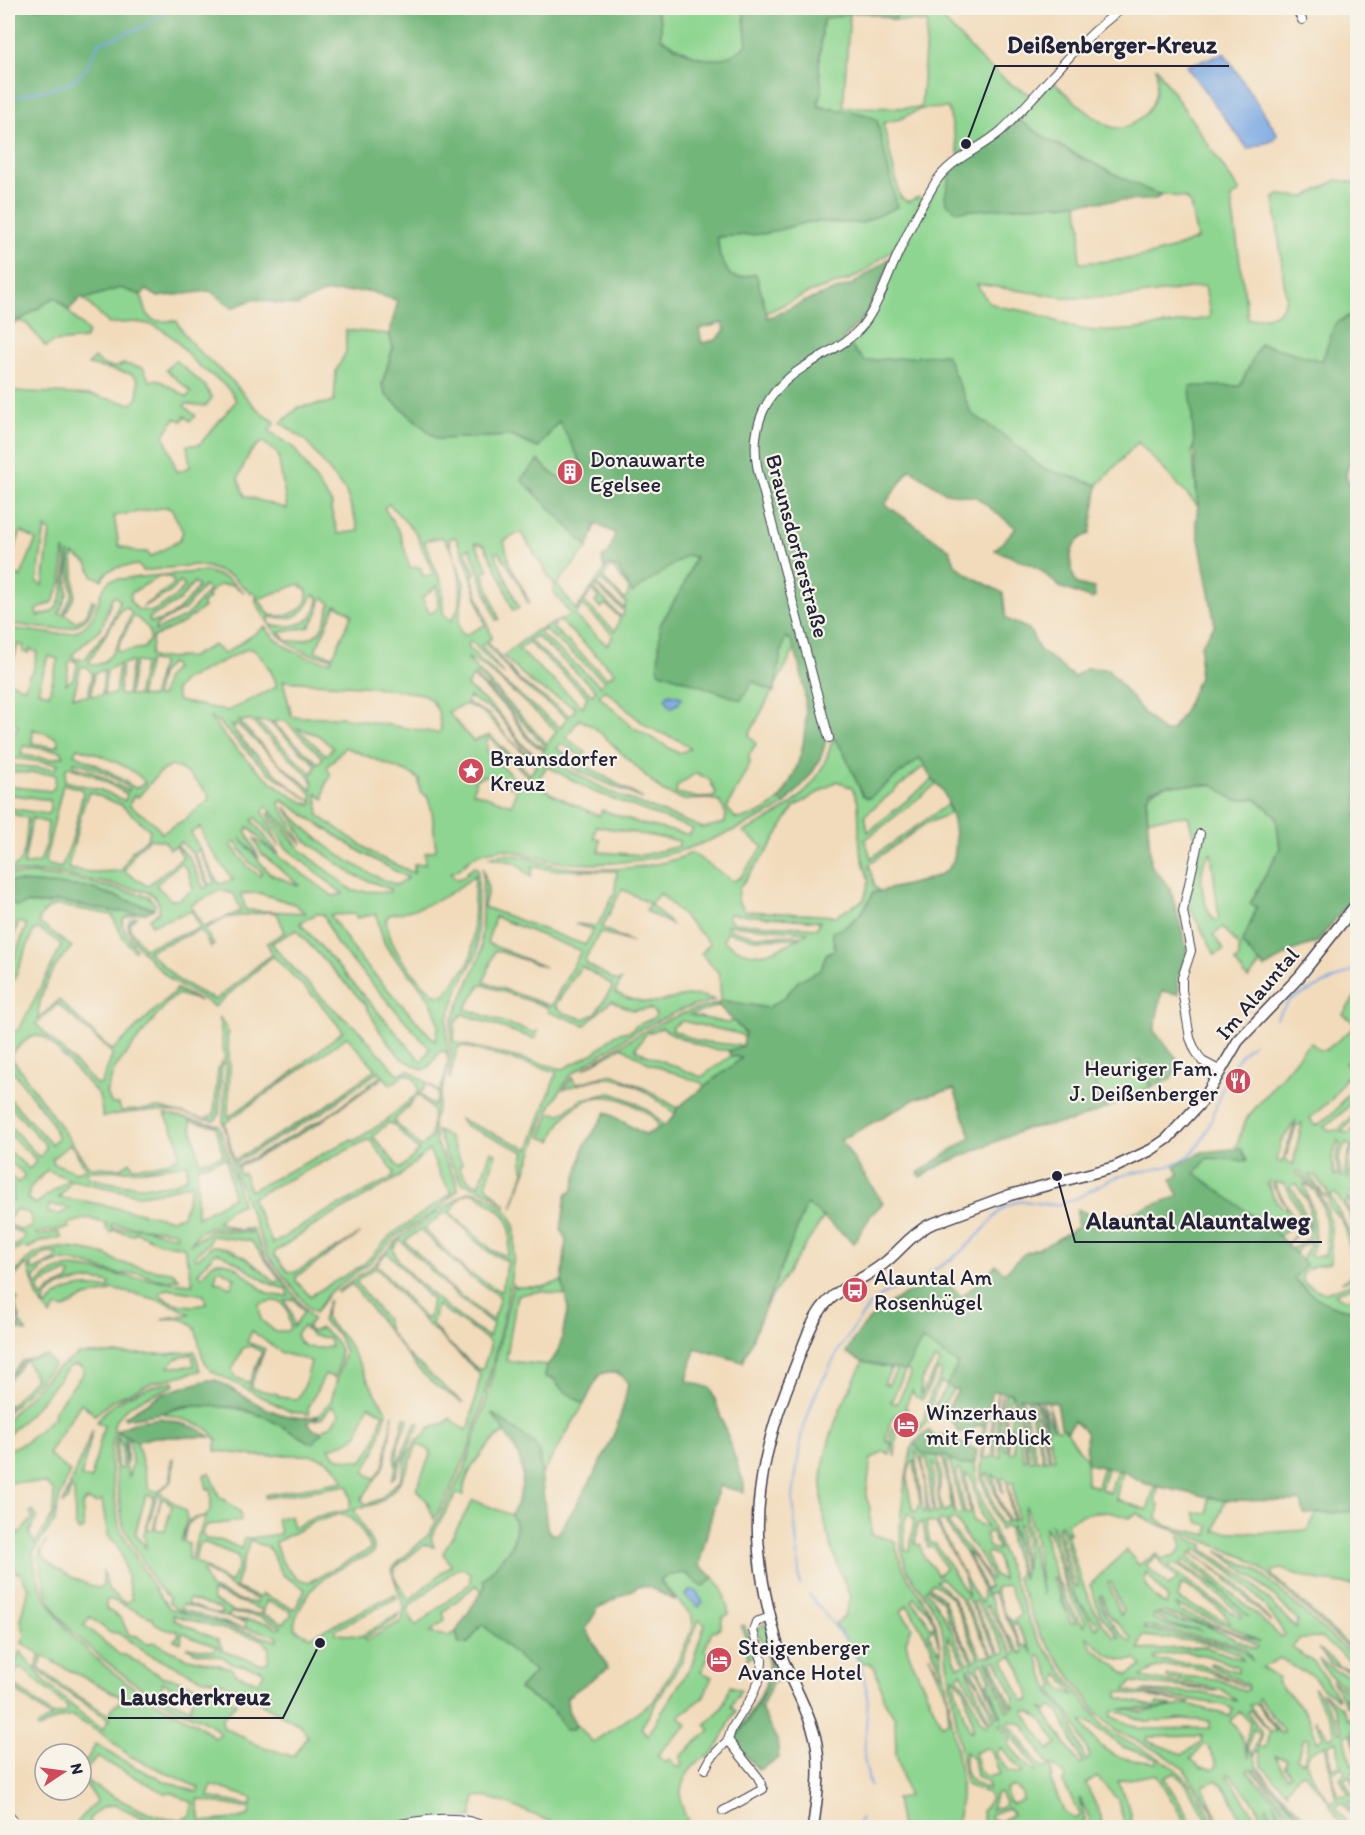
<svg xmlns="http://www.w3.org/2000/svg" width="1365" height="1835" font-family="Itim,sans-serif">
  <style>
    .green { fill: #8dd590; stroke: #587c66; stroke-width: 1.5; fill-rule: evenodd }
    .forest { fill: #72b67a; stroke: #4a6c5a; stroke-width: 1.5; fill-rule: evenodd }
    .water { fill: #79a8e3; stroke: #4e658f; stroke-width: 1.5 }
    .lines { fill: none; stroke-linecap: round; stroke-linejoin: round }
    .stream { stroke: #79a8e3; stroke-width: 2 }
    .street-casing { stroke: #413e4e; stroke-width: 10 }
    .secondary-casing { stroke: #413e4e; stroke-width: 13 }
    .street { stroke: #fff; stroke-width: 8 }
    .secondary { stroke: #fff; stroke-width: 10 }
    .labels { text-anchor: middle; stroke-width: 4.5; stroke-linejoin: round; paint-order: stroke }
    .poi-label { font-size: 22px; fill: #22223b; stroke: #f7f3e8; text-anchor: start }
    .street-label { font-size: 22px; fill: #22223b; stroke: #f7f3e8 }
    .leader { fill: none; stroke: #22223b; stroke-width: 2 }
    .callout-dot { fill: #22223b; stroke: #f7f3e8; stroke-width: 2 }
    .callout-label { font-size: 24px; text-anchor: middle; font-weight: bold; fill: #22223b; stroke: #f7f3e8; stroke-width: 4.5; stroke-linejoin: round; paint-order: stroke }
  </style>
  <rect width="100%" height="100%" fill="#f7f3e8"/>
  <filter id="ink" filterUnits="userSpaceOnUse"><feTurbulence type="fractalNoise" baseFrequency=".0167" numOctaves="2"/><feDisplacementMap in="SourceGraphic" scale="12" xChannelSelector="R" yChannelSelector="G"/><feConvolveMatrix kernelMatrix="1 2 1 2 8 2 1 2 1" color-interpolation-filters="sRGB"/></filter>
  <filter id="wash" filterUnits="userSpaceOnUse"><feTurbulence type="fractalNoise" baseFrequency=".008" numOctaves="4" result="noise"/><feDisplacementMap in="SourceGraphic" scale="24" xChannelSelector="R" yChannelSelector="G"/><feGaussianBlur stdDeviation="1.35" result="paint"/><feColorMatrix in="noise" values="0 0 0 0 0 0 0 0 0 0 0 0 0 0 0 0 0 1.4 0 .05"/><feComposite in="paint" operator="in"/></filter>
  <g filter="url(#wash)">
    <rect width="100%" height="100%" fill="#f2dbbb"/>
    <path class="green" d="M655,8H743L747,45C717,71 691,57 661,38V22Z
      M850,12L843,107L921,108L927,22L895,20L897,13H937L983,62L1014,86L1032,95L993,135L959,155L948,108L921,109L900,119L883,123L900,197L908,202L918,197L923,199L898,246L866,270L851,279L806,294L766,313L756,274L738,278L730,275L720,257L717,237L763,234L808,222L862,223L867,115L818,106L822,91L819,67L823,19Z
      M1156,67L1240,192L1231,198L1248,319C1267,317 1281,318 1286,298L1274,198L1278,195L1305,197L1337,180L1357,183V311L1335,324L1322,361L1261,344L1240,387L1192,451L1198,506L1138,442L1098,485L1042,468L1006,437L971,413L946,354L865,361L846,343L856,335L938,184L953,166L1059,206L1077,201L1081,228L1079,263C1121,261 1158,257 1197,239L1190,203L1185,198L1149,192L1047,139L1018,119L1052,81C1066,93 1098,125 1115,128C1126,129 1137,122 1144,115C1157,103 1158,84 1156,67ZM977,284L1068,298L1125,297L1205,286L1210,314L1209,318C1170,323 1126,335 1086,330C1067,328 1048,316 1029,312C1001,305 991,313 977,284Z
      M120,288L141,295C150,323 148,322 177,321C189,348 214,363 234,383C247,398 257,412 275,422L269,431L294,448L332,504L331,509L338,534L359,531L346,492L306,441L281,423L299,407L334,402L336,371L346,352V330L389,334L393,347L382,384L386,395L437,439L511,436L538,448L559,421L581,462L578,478L572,482L555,476L542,465L522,479L588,547L557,584L576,610L608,565L618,568L632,592L687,555L695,557L684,585L660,625V634L773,692C778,679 780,645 786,637L791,640L795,649L749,735L756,744L749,755L750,763L727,808L736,819C752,818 768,811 779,800L785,804L773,812C703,846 651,868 571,863C549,862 525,853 503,849C493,850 478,852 470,859C462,866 461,870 450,873L456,879L462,878L474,866L478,869L477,953L460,985L447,1021L448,1069L433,1123L436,1143L457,1182L458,1190L435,1212L396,1236L371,1262L329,1293L315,1313L310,1310L268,1256L236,1176L223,1121L226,1069L219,1016L229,1034L227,1036L230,1068L228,1117L283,1080L343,1031L318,1001L273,956L214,1007C202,996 187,992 174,982C165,975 106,922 137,917L130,923L129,927L144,948L200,928L192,911L151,925L150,918L159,912C161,902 156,896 148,892L52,872H8V869C29,866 25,835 28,818L8,813V808L47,814L50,811V800L8,794V786L50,791L54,788L56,776L53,774L8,772V765L55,769L58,764L12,758L8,764V751L13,745L8,738V728L15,732L18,726L8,719V681L25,688L29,675L33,672L37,652L30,649L29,653L23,652V645L18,644L8,680V629C37,627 76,649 94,614C99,603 100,588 110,580L206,571L228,579L244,592L233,585H219L207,595L209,598L202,604L204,607L183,623L153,637L150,656L155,658L191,657L214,645L224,654L265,627C278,646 307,661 331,661L332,657C302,658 274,637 261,611C257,605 254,601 257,594L251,593L231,576L207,567L195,565L143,571L138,565C124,567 108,565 102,580L93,576L87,563L73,554L75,596L65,614L76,622L87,614L92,600L95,601C83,644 40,625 8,624V386L13,391L91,395L132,404L138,398V380L132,374L88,365L94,358C103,367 113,370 124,364L143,368L150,381L157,379L187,397L191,392L166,370L175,360L205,386L212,398L206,406L186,404L184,406L196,416L190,421L185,416L182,421L175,418L164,435L177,472L190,467L187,445H199L236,401C231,385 208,375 196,363C184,351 175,336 159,328C143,320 126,322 109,324L84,299ZM263,442L278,454L287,509L245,496L238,479C243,466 249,448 263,442ZM389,504L416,533L434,575L423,576L420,567L410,568L400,533L384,508ZM167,507L172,510L183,532L179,541L150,557L148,552H138L119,546L114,516ZM45,528L50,531L43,586L37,582ZM21,531L36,540L20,578L8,566ZM521,532L555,586L553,591L571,615L534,632L503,656L534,685L576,708L570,716L519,680L487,641L492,638L472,577L475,573L465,550L470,548L496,620L499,619L483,572L489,570L475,543L484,545L502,580L513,611L519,608L495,553L499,552L518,581L528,604L530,603L509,562L504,541ZM442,537C460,556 468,599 451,621L443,613L442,584L424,541ZM451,537L456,538L467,563L485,625L466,635L461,633L459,624L464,583L449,542ZM64,549C69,560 64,606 51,612C47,614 41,615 37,616L36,610L53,602L62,581ZM69,552L72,595L63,614H59L67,594ZM611,566L629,588L627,598L624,599L603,578ZM160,576L172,578L174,584L142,607L171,592L180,582L185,586L172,600L151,612L137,609L130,601L131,593ZM601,580L626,603L624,608L597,585ZM194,582L198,587C186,604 172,621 150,622L149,618L179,601ZM299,584L307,591C310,611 286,618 270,615L258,599ZM204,586L209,590L187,616L155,631L157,624L185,609ZM437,586L438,608L430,614L422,598ZM596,586L624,611L623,616H620L594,589ZM592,590L599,597L595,602L601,608L605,604L620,618L615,631L584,602ZM313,595L318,597C316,626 294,628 270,625L269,617C291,621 304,617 313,595ZM115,596L120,601L109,627L85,659H75L72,655L102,627L112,598ZM325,598L330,604C324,632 317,642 287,641L280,632L309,627L318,613L321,599ZM336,605L352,614L333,656L315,651ZM582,605L613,635L607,645L575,616ZM126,607L132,613C123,629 114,667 92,665L89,662L120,611ZM133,617H136L149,629L150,639L144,648L119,652L117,649ZM557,621H560L615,673L607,678L553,628ZM544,629L604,681L601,686L540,634ZM536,636L596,690L592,695L529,640ZM471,641L504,675L481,645L485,643L519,682L567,718L560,728L505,683L470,649L468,644ZM528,642L587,696L583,707L519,650ZM247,649H252C261,655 277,677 276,687L228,711L178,701L175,690L184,680ZM48,656L58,659L49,694L38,691ZM467,658L480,663L557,731L547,744ZM72,660L78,663L74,678L66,684L69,662ZM149,661L162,662L152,697L140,696ZM132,662L127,695H119L122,664ZM135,662L145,663L137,696L129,695ZM170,663L173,664L174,669L165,680L162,696L155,697L160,675ZM119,664L115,694L104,695L107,670ZM85,666L92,673L88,696L73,697L81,667ZM104,670L102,695L91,696L94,673ZM477,673L546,747L545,749L530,739L509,710L475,676ZM473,677L508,710L529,741L544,750L540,758L524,746L499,713L467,686ZM283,681L375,687L423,694L432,701L438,711L441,730L437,733L340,717H292ZM605,690C620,701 632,717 649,727C663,737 679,736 690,749L678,753L631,726L599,696ZM469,697L498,714L522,746L539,759L538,763L509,739L490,715L467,703ZM466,704L483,712L536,766L530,775L490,735L473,741L448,712ZM210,718L216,720L267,771L312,802V805C278,795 231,746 210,718ZM579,719L595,728L662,791L684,800L710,799L720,802L726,814L725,823L703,828L610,792L550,760L554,755L581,772L643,799L557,749L561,743L583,757L586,752L566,738ZM239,721H251L312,779V790L279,763ZM256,721L269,722L316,765L312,774ZM279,721H285L323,758L318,763L272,722ZM230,724L235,727L237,724L312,794V801C294,794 240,741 230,724ZM297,728L318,735L333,748L326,755ZM33,729L57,738L59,745L52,747L32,743ZM490,738L528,777L522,786L487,751V740ZM23,746L61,751L64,756L51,759L21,755ZM345,747L413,775L419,780L420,792L427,796L432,811L436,850L425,853V864H414V873L379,857L319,816L317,794L324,799L325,785L331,776L327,767ZM77,748C94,752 136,768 145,783L137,788L133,787L107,770L74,754ZM74,762C95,766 112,776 129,788L128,791L92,771L74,767ZM171,766C186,768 199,785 209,795V800L184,820L162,833L153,822L129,805L134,795L138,797L160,772ZM547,766L592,791L693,829L689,835L638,823L602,810L599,816L552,794L536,783ZM69,767L95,776L127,794L125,801L101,790L65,781L66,769ZM696,773L709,779L716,793L714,797L699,798L676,793L677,786ZM488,775L498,778L516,790L512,805L473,792L476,779ZM63,784L81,789L83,793L72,841L61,868L46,864L45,861ZM89,792L121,805L150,830L148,838L132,851L121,871L90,872L69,869L68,865C77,841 78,815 89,792ZM282,800L361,852L408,878L397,885C355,870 314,840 285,807L304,839L354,875L390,889V892L353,891L301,850L270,813L268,814L285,847L343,894L333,896L254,838L261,853L300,886L270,874L240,838L259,858L246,831L249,827L267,846L279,854L252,820L256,818L280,847L263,811L266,806L302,844L279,803ZM32,818L48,823L46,845L40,862L24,865ZM596,826L679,841V846L643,855L599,852L600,839L594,838ZM200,827L207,844L233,880L219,884L191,833ZM150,839L164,841L170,849L176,846L183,857L147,886L124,871L136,851ZM181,842L193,854L208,887L204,889L189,857L177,846ZM235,842L250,863L262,872L260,876L247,866L231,845ZM199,850L215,882L210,885L194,853ZM180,863L187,869L193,889L180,899L171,900L156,885ZM475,875L472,954L468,964L444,995L434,994C412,973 390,952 386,920L389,915C421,910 451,896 475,875ZM220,890L234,894L241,911L203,927L191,905ZM259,893L294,904L305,913L246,910L241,894ZM266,912L277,913L285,932L267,943L272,954L215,1000L178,980L148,951L201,930L211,947L214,945L205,929L225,918ZM316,914H323L336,943L430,1049L422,1062L300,923ZM355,914L356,918L376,914C379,924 381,937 386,946C404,974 450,1004 435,1041L361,960L330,915ZM296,930L365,1004L381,1033L401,1058L423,1070L429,1067L440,1052L445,1051C452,1062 443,1080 440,1092L409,1070L398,1074L355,1026C345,1023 280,956 272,943ZM347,1037L376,1069L322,1109L234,1160L225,1123ZM379,1071L382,1075L326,1117L237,1166L236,1162L323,1112ZM405,1074C414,1075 419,1084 418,1093L383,1123L354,1141L352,1139L250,1191L244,1173L240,1175L238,1167L313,1127L384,1077L391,1085ZM427,1083L439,1094L434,1106L420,1094ZM419,1095L433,1111L431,1137L421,1147L394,1121ZM388,1123L393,1124L419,1151L400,1169L373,1136ZM367,1140L371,1141L394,1172L393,1177L313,1219L273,1244L251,1198ZM429,1150L441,1177L452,1193L392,1234L363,1265L310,1296L296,1281V1277L360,1234L294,1273L287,1271L274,1255L275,1252L307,1230L399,1177Z
      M55,297L88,332L85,339L53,342L46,347L27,324L19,321L8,327V319L19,321Z
      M833,737L843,751L863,796L869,798L920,758L925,765L865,815L868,832L932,780L938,783L865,840L871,858L947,805L951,813L925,824L869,864L875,887L879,891L873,893C864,914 851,922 834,935L835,949L826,955L821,971L799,980L785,997L768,1008L721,1000L719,973L701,954L710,943L660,893L650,904L672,925L646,911L649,903L622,889L602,928L633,943L600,932L585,959L587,964L616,981L621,980L615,993C628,999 642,1004 657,1002C677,999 695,990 714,1000L681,1010L636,1031L570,1075L547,1112L512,1208L524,1172L522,1162L525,1152L464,1125L460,1119L529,1149L557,1072L463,1046L457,1048L450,1079L451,1023L481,954L483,868L488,889L484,907L585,945L594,930L575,924L597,926L615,892L617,871L552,870L533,866L531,877L516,863L489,857C512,848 539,864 563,867C603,871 654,870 692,853L733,881L740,878L763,847L743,832C788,812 822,788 833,737ZM837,781L852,788L858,802L860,850L869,881L864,900L836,916L745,911L738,901L739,888L768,850L794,807ZM729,914L820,921L817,928L733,923L728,917ZM495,917L581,951L551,1006L484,982L495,950L545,967L487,943ZM727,925L808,932L803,935L755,936L729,929ZM726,932L755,939L800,938C769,953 756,964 724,941ZM581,966L611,984L612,988L595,1014L584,1019L564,1013L555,1006ZM481,984L547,1007L548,1012L585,1025L611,1001L633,1010L651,1009L656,1014L654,1018L635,1026L632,1030L616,1034L594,1053L563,1069L454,1042L455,1023L462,1014L535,1039L538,1031L535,1033L465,1009Z
      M1166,785H1214L1234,800L1256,799L1276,816L1280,848L1250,904L1257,907L1242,944L1260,964L1248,979L1235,962L1239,958V946L1223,927L1213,935L1224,950L1215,955L1188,904L1192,876L1203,837L1193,834L1188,816L1148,819C1146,797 1144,793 1166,785ZM1211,852L1219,919L1214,920C1202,904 1195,867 1211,852Z
      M36,874L74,879L148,896L155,904L154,909L87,887L8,881V875Z
      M8,900L13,904H47L58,901L117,912L138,913L124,918L122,925L136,949L134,951L122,936L112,915L57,905C48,908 40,914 39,923L72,947C54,964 38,993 38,1019L59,1000L110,1049H114L177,989L200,1001L178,994L167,1003L115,1068L106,1093L112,1104H119L121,1111L160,1108L205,1119L214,1115L218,1070L222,1060L219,1115L215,1120C201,1120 187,1113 173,1112C149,1110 126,1112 103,1117L99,1095L47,1039C32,1030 23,1043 12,1053L11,1057L89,1167L121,1168L130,1162L133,1167C150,1166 164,1165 179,1157L178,1141L165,1114L219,1125L242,1204L229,1210L217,1222L239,1230L252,1228L266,1258L313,1320L307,1327L312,1332L321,1328C343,1345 344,1351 335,1378L325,1374L308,1409L309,1414L291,1412L211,1371C188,1344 212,1314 161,1319L190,1314C165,1299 140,1295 111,1289L110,1292L85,1297L65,1309L57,1307L50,1316L37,1296L28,1266L25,1265L11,1281L13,1295L18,1299L15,1306L20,1317L19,1322L27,1332L18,1329L8,1336V1332L19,1327L18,1317L8,1316V1243L12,1246L18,1245L25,1235L8,1227V1197L13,1201V1188L8,1183V1174L18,1183L24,1177V1174L8,1160V1150L29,1169L35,1163V1159L8,1133V1124L40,1158L46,1148L44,1143L8,1104V1097L51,1144L58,1138L50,1120L8,1064V1034L19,1030L61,947L60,943L39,929L34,930L8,994V973L26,927L25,923H18L8,954V929L11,918L8,913ZM58,1004L113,1054L101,1084L97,1085L36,1024ZM190,1121L216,1126L223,1155L200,1162ZM69,1145L72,1146L86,1169L76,1172L53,1163V1158ZM226,1158L233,1197L197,1218V1167ZM187,1164V1177C165,1194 112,1184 87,1177L88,1171L144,1170ZM47,1170L69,1179L36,1204L28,1199L30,1188ZM72,1180L139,1195L166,1191L192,1183L183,1216L170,1219L84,1201L59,1198ZM49,1205L71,1208L60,1214L48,1213ZM16,1209L30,1214L32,1227L21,1230L10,1225L9,1218ZM88,1218L107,1224L106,1229L111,1233L113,1230L133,1235L135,1232L160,1243L184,1247L193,1284C169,1282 146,1279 124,1276C92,1272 61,1254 37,1285L34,1280C56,1242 94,1272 123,1274C128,1274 133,1273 137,1273C143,1273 149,1278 155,1279C162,1280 171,1279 179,1279L172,1272C154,1271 139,1266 122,1263C116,1262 112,1257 106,1255C75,1247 38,1240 18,1270L11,1271L8,1253L24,1247L27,1249L41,1241L62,1238L58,1232L37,1236L36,1233L69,1228L67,1224ZM112,1224L176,1232L177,1236C163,1236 153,1229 140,1228C130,1228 121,1230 111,1227ZM211,1227L250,1231L251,1233L212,1230L189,1245L200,1232ZM211,1236L251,1241L280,1279L276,1283C258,1268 237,1246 212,1246L197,1259L194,1256L209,1243ZM46,1253L58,1254L55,1260L34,1270L31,1268V1263ZM219,1253C241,1261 266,1288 286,1288L288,1296C282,1296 274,1296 269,1294C252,1286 233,1253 212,1264L202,1276H200L198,1273L214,1254ZM220,1269L235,1278L231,1287L215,1281L217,1271ZM67,1272L70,1274L69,1281L51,1289L42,1298L38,1290L41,1284ZM94,1280L110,1283L108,1289C88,1284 60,1287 47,1306L44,1304C45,1286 79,1281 94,1280ZM167,1289L204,1295L206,1304C192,1308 167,1305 159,1293ZM294,1299L304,1312L293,1327L292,1314L285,1301ZM272,1301L281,1302L288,1310L290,1328L287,1331H275L261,1320L259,1304ZM303,1326L313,1336L329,1338L331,1347C317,1348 301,1352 296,1334ZM252,1331L282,1353L311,1361L305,1385L297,1399L278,1397V1394L250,1388L265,1349L247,1342ZM251,1346L262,1352L249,1383L235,1377L232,1370L243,1348Z
      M1357,994V1025L1343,1014Z
      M717,1004L719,1006L690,1015L727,1023L734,1021L745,1033L746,1039L740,1034L682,1021L672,1027V1030L698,1041L743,1046C724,1059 680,1039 662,1028L647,1033L636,1047L637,1051L701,1077L731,1056L742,1058L705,1088L702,1083L650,1064L622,1047L583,1069C625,1042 667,1013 717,1004Z
      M1357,1025V1054L1345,1063L1353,1070L1357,1066C1357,1100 1352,1106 1324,1127L1329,1131L1338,1130L1357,1112V1117L1341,1132L1349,1133L1357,1125V1154L1351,1183L1357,1187V1198L1352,1192L1349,1195L1357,1216L1348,1199L1346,1202L1355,1226L1357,1240L1349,1213L1336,1194L1330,1195C1343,1218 1362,1250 1355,1278L1341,1282L1353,1274L1346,1230L1341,1219L1330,1208L1327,1191L1315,1176L1309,1175L1326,1198L1299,1171L1296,1172L1320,1195L1326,1206L1331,1225V1262C1326,1265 1318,1264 1312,1267C1288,1281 1314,1288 1326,1293L1357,1281V1284L1335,1294L1344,1300L1357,1296V1311C1332,1309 1310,1296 1294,1278L1306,1265L1302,1260L1312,1241L1300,1247L1296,1254L1292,1249L1308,1239L1311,1234L1286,1186L1282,1183H1274L1300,1229V1232L1287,1244L1298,1232L1295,1224L1279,1236L1194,1173L1208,1157L1241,1148L1235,1149L1247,1118L1305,1048L1311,1043L1320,1050H1326ZM1346,1077L1353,1087L1336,1110L1318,1125H1314L1310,1118L1332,1099ZM1296,1120L1282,1163L1277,1161L1281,1142ZM1302,1123L1293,1165L1285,1160L1296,1126ZM1338,1141L1341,1144L1336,1157L1338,1175L1334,1176L1332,1158ZM1346,1143L1351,1146L1343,1177H1341L1339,1159ZM1354,1146L1357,1151L1347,1180L1348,1161ZM1270,1181L1286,1206V1210C1274,1203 1273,1193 1267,1183ZM1295,1183L1308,1201L1311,1229L1296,1194L1290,1187ZM1304,1184C1327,1190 1329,1237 1325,1256H1310L1315,1243L1313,1211Z
      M1141,1059L1150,1087L1105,1109L1096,1083Z
      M612,1074L646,1089L677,1108L676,1114C658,1100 630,1077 605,1078C592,1079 577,1085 564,1089L572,1077L576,1084Z
      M611,1093C631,1099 651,1109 664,1126L656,1129L658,1125C654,1116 645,1112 637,1107C600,1084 566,1102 552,1141L541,1137L550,1113L561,1114L582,1099Z
      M437,1131L448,1136L462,1163L459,1168L470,1182L479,1185L491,1151L496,1153L486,1185L507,1207L488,1192L462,1183L447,1157Z
      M469,1191C485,1191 511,1209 514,1225C522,1260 481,1415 467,1454C458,1477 446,1498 434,1519L427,1501L416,1489L431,1453L429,1450L417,1444C408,1468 401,1490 377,1503C369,1507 361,1505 354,1510L374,1547L373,1553C343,1568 315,1575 301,1607C297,1615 293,1621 295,1629L310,1637L395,1594L397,1598L335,1630L337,1634L361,1636L399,1614L396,1620L364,1638L366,1641L402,1621L404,1608L391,1569L429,1534L464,1471L486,1402L513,1284L515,1287H542L562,1281L567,1296L542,1291L517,1295L506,1361L547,1365L545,1377L554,1379L560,1388L584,1404L542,1474L539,1453L494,1415L505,1433C489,1438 460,1478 464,1495L456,1494L431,1537L434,1547L425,1544L395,1568L394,1577L409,1600L451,1565L443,1553L473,1500L511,1515C527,1539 498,1562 483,1580L485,1585L482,1591L476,1585L443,1612L445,1620L429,1633L448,1636L456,1632L459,1644L468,1643L482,1624L535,1672L519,1689L554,1711L565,1730H572L576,1725L593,1742L653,1702L680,1657L693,1627L692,1616L660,1581L667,1575L685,1573L703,1587L713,1577L722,1587L729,1614L722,1618L721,1627L712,1632L704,1651L710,1654L701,1672L712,1677L703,1698L679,1716L687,1725L657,1755L665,1763L669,1759L677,1767L682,1765L680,1757L710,1730L705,1725L722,1708L730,1686L741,1690L731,1707L736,1711C728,1724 723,1738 715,1751C712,1756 703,1758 699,1761C680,1778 675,1798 688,1820L676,1827C644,1827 608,1832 575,1827C539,1823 511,1799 475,1796L472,1818H469L340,1828H164L116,1805C104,1805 99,1809 90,1818L91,1827H73L97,1800L81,1779L82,1768L96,1744C128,1765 160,1782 197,1792L199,1788L130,1756L101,1733L72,1716L57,1719L39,1729L37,1727L51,1717L11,1687L8,1696V1682L20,1651L46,1683L91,1722L103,1729L109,1719L57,1686L36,1668L40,1654L22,1643L25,1635L21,1620L29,1588L19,1572L16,1573L13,1562L9,1566V1573L8,1570V1547L13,1546L8,1521L19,1534L33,1518L30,1512L33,1510L37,1518L29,1533L35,1544L53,1515L54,1491L45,1483L8,1482V1450L26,1442L55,1416L54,1411L83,1373V1368L75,1365L68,1368L37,1406L8,1435V1418L52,1372L79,1354H168L195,1351L200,1371L151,1383L112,1401L95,1415L81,1403L48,1454L70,1472L60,1496L54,1522L33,1552C38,1618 99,1665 151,1699C171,1712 196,1720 214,1738L217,1737L220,1734C209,1719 188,1715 172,1707C141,1690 68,1637 52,1605C45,1590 41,1572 38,1556L47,1541L41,1551C44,1565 85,1585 99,1588L103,1586V1570L109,1591L125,1603L132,1599C126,1580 125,1547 108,1536L102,1501L96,1503L87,1500L82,1505L84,1529L79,1531L75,1525L74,1490L70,1489L68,1499L62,1505L93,1429L81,1477L91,1479L104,1425L97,1422C110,1399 149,1386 174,1381L175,1385L138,1401L126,1409L115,1421L110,1461L119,1527L153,1587L170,1609L277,1641L278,1637C250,1625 191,1624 169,1603V1598L156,1585L123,1526L114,1461L116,1431L137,1442L149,1489L158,1492L171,1480V1460L174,1458L172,1481L159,1492L185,1511L187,1518L181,1542L189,1520L207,1515L211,1508V1488L207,1489L204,1475L210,1472L219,1496L240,1512L241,1521L207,1525L202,1534L206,1539L225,1541L241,1549L244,1539L280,1534L277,1518L290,1516L293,1528L316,1517L349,1510L351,1499L348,1485L265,1498V1495L344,1481C331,1446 292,1456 262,1456C247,1456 231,1452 215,1451L217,1440L209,1430L198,1424L162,1413C221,1394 262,1416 317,1437L322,1434V1431L331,1425L340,1414L332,1406L322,1418L315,1420L331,1401L345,1352L338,1335L322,1321L329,1300L325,1317C331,1327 341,1332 347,1342C360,1365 372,1389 387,1412L376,1449L364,1472L375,1479L384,1465L393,1414L385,1465L361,1500L367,1504L380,1499L400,1480L407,1455L416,1441L424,1436L430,1427L445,1423L450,1418L465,1430L469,1428L480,1377L478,1372L421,1318L376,1267L356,1282L386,1320L389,1331L406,1353L463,1403L435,1385L418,1369L352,1284L338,1293L337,1291L374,1265L398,1239ZM469,1193H475C505,1216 515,1214 508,1254L506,1256L493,1251L450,1212L461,1197ZM445,1212L467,1230L468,1235L492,1254L508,1261L501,1292L466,1271L424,1229ZM420,1230L470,1277L500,1296L493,1321L446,1284L444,1279L405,1241ZM400,1240L458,1297L493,1324L489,1337C467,1325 399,1272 393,1249ZM387,1252L432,1300L429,1317L425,1319L377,1264ZM437,1305L489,1341L490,1347L483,1368L479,1370L443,1338L432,1324ZM192,1354L194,1366L168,1367L175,1359ZM369,1405L383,1414L374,1443L363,1461C351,1460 333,1461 329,1448C370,1437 353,1433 369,1405ZM118,1436L122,1447V1469L117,1468ZM124,1437L127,1463V1439L130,1440L132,1463L129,1478L125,1463ZM146,1495L154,1496L144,1535L146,1548L135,1534ZM157,1495L161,1498L153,1531L147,1529ZM165,1499L172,1506L165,1530H157L155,1527L161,1500ZM340,1514C356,1517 365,1535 371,1549L309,1582C292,1580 277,1559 276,1542L314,1522ZM206,1516L195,1544L192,1560L188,1559L189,1544L184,1542C186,1523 188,1520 206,1516ZM250,1540L269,1548L283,1575L305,1589L295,1609L262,1594L260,1598L235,1587ZM203,1542L238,1556L239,1565L230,1583L195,1561L198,1546ZM458,1568H463L470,1573V1583L417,1625L414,1624L408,1612L410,1605ZM205,1569L231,1587L258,1600L257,1603L242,1601L210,1588L203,1572ZM213,1592L263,1610L260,1614L235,1612L213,1601L211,1593ZM110,1599L152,1618C157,1629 168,1631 178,1631L179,1635L174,1640L181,1643L182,1633H185L192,1638L218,1647L212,1651L187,1647L195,1652L223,1657L231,1663L262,1670L264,1674L258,1682L236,1674L231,1668L184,1657L154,1642L147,1644L137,1636L129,1635L121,1618L106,1609V1601ZM189,1599L221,1609L222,1613H214L187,1604ZM266,1601L291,1611L292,1614L284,1623L263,1614ZM182,1604L244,1622L246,1626L243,1628L181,1609ZM231,1613L259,1616L281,1626L278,1628L267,1623L230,1618L228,1615ZM173,1615L263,1640L269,1648L268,1662L261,1664L223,1651L218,1640L174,1620ZM90,1617L109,1632L118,1633L148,1654L201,1678L222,1682L302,1726L307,1736L295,1755L291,1756L258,1745L223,1727L222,1719L237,1703C225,1697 173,1676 162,1677L125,1655H120L84,1625ZM699,1620L705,1624L692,1664L648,1735L641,1728L683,1659ZM43,1656C68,1671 94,1681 119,1696L121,1701L112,1708L111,1714L105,1713L65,1688L39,1668ZM18,1668H22L68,1708L64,1713L53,1715L13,1684L12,1681ZM162,1682L192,1696L191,1709L162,1697ZM97,1757L165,1793H173L193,1803L190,1815C171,1833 108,1793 89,1783L86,1778L87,1769ZM211,1785L253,1798L251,1806L209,1797ZM197,1799L250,1809L249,1815L235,1819L201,1822Z
      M807,1203L824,1217L765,1307Z
      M921,1339L959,1365L947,1385L954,1388L940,1410L916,1433L915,1431L924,1419L931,1393L942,1373L938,1370L922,1400L915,1396L912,1391L905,1407L908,1409C887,1417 891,1420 886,1440L889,1443L893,1427L897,1431L895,1457L892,1441L890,1454L884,1451L871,1459L866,1497L870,1508L871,1534L895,1541C901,1579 923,1592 936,1624L961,1778V1798L956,1827H901L896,1799L908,1796L896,1755L895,1718L884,1700L875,1668L869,1663H862L835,1624L844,1617L851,1597C806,1499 815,1455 863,1362L892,1368L884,1383L888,1385L897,1369L906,1370ZM935,1359L940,1362L921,1395V1381ZM908,1370L911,1374L897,1404L891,1402L905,1371ZM940,1382L947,1386L930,1413L928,1412ZM914,1598L927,1610L935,1625L930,1628L925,1617L912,1601ZM907,1605L929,1642L943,1674L941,1675L929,1655L947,1696L949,1722L941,1724L908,1652L906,1641L912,1627L901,1611ZM934,1628L940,1649L938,1651L928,1633Z
      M46,1355L54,1365L8,1412V1404L10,1406L35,1378L26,1360L8,1381V1378L22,1361Z
      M1008,1391L1012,1395L1005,1411L1010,1453L1015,1452L1011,1422L1013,1401L1024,1460L1027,1459L1018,1411H1020L1030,1461H1034L1025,1429L1022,1397L1037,1461L1043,1460L1027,1398L1031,1399L1045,1460L1049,1459L1034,1399L1037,1401L1051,1459H1055L1039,1402L1049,1430L1042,1402L1053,1429L1048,1403L1056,1429L1059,1430L1061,1426C1073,1435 1075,1449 1086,1457L1087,1484L1097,1487L1103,1467L1107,1468L1101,1489L1110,1493L1117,1470L1122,1471L1116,1499L1147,1510L1155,1486L1158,1487L1155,1504L1159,1505L1157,1518L1167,1526L1208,1535L1209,1525L1199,1523L1194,1512L1205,1514L1208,1512V1497L1225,1500L1215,1531L1260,1533L1308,1530L1316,1514L1357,1511V1586L1315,1580L1281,1569L1272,1571L1273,1576L1357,1653V1656L1260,1567L1246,1558L1200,1539L1151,1522L1137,1513L1129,1518C1105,1509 1089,1509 1067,1523L1070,1533L1066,1530C1075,1564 1088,1611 1114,1637H1119L1100,1614L1090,1585L1126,1550L1139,1565L1157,1554L1162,1559L1175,1555L1182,1548L1179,1535L1204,1545L1202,1549L1245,1576L1296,1628L1298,1621C1273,1594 1248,1571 1217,1551L1257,1570L1357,1660V1674L1331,1664L1318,1648L1341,1667L1354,1669V1665L1322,1638L1299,1639L1292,1648L1315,1663L1339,1699L1324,1690L1312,1675L1301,1671L1280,1658L1262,1668L1278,1678L1277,1682L1303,1709L1311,1722L1317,1742L1323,1737L1315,1719L1329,1737L1334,1735C1335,1714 1316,1707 1314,1686L1335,1717L1340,1733L1343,1732L1335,1708L1321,1692L1342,1707L1348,1720L1354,1717L1349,1705H1346L1332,1680L1357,1701V1705L1344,1696L1357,1715V1728L1353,1729L1357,1754L1351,1733L1345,1736L1351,1764L1355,1763L1357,1775L1354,1769L1350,1773L1357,1791L1349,1776L1344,1779L1353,1795L1357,1793V1812L1351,1800L1348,1802L1357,1823L1343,1803H1339L1336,1807L1349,1827H1343L1325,1797L1304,1773L1300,1774L1287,1788V1792L1263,1767L1258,1750L1254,1755C1259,1782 1296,1801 1311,1827L1255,1768L1253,1769C1269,1789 1293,1803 1303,1827L1250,1769L1247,1771C1263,1791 1285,1802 1292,1827H1288L1274,1802L1283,1827H1276L1267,1806L1265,1808L1270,1818V1827H1264L1256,1805L1229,1773L1227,1775L1252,1812L1256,1827H1237L1241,1821C1237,1809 1227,1787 1216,1780L1203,1786L1221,1827H1216L1212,1810L1184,1769L1162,1753L1116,1731L1097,1713L1039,1633L1017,1578L1020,1572L1010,1542L1009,1528L1007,1526L1000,1530L981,1478L983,1425H986L984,1458L993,1457L992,1417L998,1392L994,1422L996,1456L1001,1457L997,1420L1002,1393L1000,1419L1005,1450L1008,1449L1003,1419L1005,1394ZM988,1474L1006,1521L1005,1523H1000L984,1476ZM993,1475L998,1478L1003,1494L1001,1478L1007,1479L1012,1521H1008L997,1494ZM1013,1482L1017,1519L1014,1520L1008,1483ZM1026,1507L1034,1534L1043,1596L1024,1512ZM1018,1524L1022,1525L1026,1544V1570ZM1051,1524C1060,1532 1065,1572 1071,1587C1076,1601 1089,1613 1099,1626L1096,1628L1068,1588ZM1061,1524L1078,1586H1074L1058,1525ZM1012,1525L1024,1567L1023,1579L1011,1527ZM1045,1527L1050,1535L1067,1592L1086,1623L1084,1626C1065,1606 1045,1554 1045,1527ZM1196,1549C1232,1569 1264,1599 1285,1635L1281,1637L1212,1575L1188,1557L1191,1554L1204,1561L1223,1576L1272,1623L1236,1583L1193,1553ZM1156,1557L1177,1579L1169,1586L1146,1565ZM1183,1560L1207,1576L1249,1617L1217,1587L1181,1564ZM1170,1564C1189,1565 1226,1603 1242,1615L1241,1618L1214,1601L1169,1567ZM1146,1572L1168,1599L1166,1605C1155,1599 1141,1585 1146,1572ZM1052,1578H1055L1065,1606L1076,1623H1071ZM1111,1582L1123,1611L1121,1615L1108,1583ZM1181,1584C1192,1588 1228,1612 1230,1623L1178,1599ZM1102,1595C1108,1624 1115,1617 1132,1638L1130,1642C1115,1628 1102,1616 1100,1596ZM1176,1605L1240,1631L1260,1642L1181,1612ZM1164,1612C1194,1625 1232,1626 1258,1647L1256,1649L1205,1625L1179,1621L1158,1613ZM1154,1614L1171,1625L1202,1630L1170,1627L1153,1618ZM1144,1626L1235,1644L1244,1648L1253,1661L1242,1650L1234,1646L1145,1629ZM1144,1636C1166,1639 1232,1641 1243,1660L1206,1647L1139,1650L1142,1637ZM1087,1637C1103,1649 1113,1666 1136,1659L1142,1666L1128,1675L1091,1647ZM1186,1652L1208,1656L1238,1667V1672L1211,1663L1210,1665L1247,1685L1248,1690L1245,1691L1217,1679L1167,1675V1678L1222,1690L1237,1701L1202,1693L1141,1691L1223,1705L1233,1709L1230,1716L1188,1704L1142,1712L1120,1709H1156L1172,1705L1157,1703L1155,1707L1117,1697L1118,1692L1190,1703L1125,1690L1131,1682L1217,1691L1141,1677C1169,1652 1216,1673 1245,1687L1201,1664L1154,1660L1156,1656ZM1259,1698L1284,1732L1280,1733L1258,1703ZM1257,1704L1276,1731L1271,1732L1249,1705ZM1114,1710L1147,1722L1180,1719L1210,1721V1728L1140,1729L1110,1716ZM1250,1710L1270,1731L1265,1748L1258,1747L1262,1733L1248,1713ZM1240,1711L1250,1723L1246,1744L1249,1759L1240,1733L1230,1721ZM1253,1729L1260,1735L1252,1755L1248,1747ZM1202,1736L1201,1742L1183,1754L1147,1741L1148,1737ZM1303,1739H1309L1304,1762L1297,1759ZM1337,1741L1340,1765L1331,1768L1329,1744ZM1204,1745H1207L1217,1764L1214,1769L1200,1767L1191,1759ZM1325,1745L1336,1798L1332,1803C1324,1793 1297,1764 1311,1752C1315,1749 1321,1747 1325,1745ZM1275,1756L1287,1759L1285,1767L1291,1775L1287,1777ZM1342,1767L1345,1773L1340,1779L1349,1794L1339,1796L1331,1773Z
      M404,1418L409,1419L398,1443L397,1466L416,1422L420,1423L395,1476L391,1480L396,1468L394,1457Z
      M914,1443L923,1455L945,1456L961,1465L975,1463L977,1487L1035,1635L1103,1726C1142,1756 1174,1753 1202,1801C1207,1810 1213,1818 1211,1827H1207L1209,1826L1208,1821L1186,1784L1174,1773L1164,1778L1195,1827H1188L1156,1774L1118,1781L1131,1813L1130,1827H1125L1118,1800L1097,1777L1086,1784L1101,1816L1102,1827H1082L1088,1824L1090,1819L1080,1798L1085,1820C1071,1834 1004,1829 984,1823L982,1811L991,1799L988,1793L966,1785L941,1623C932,1601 914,1586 905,1564C893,1534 906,1482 911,1450ZM915,1451C926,1460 926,1498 926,1512H923ZM940,1456L943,1458L952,1508L943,1512L939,1497L941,1474L938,1458ZM927,1458L933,1512L929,1514L922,1459ZM914,1461L920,1502L917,1512L913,1511C910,1497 902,1471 914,1461ZM950,1461L962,1513L959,1515L955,1514L946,1462ZM933,1462L937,1466L939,1512L937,1514L934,1512ZM958,1469L961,1470L970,1512L967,1514L965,1513L956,1471ZM965,1474L971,1477L981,1516L987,1528L973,1521ZM908,1513L914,1519L910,1550L905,1551L904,1523ZM954,1519C961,1523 960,1528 964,1534C976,1551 985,1558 992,1579H989C978,1556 960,1543 948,1522ZM940,1520L944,1521C956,1540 988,1580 982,1603C974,1597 945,1537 938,1523ZM922,1522L928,1548L934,1547L945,1568L938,1575L922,1554L921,1545L915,1544L917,1525ZM926,1522L936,1523L964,1575L969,1597L936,1544L930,1543ZM991,1531L998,1548L997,1550L989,1547L985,1534ZM966,1552C980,1561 984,1572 989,1587L985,1589L987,1598L979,1574ZM989,1552L997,1556L1003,1580L994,1575L986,1555ZM941,1578L958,1595L992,1656H981L953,1597L936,1581ZM933,1583L952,1598L979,1659L975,1660L956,1630L944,1600L929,1586ZM1008,1585L1021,1615L1012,1622L1003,1611L995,1588ZM927,1588L943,1602L948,1619L973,1662L968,1663C953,1638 945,1611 925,1590ZM993,1592L1024,1651L1022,1654L1003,1628L988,1594ZM967,1598L998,1652L997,1655L993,1654L963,1599ZM976,1601L1006,1651L1005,1653L1001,1654L972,1602ZM987,1605L1017,1652V1653L1014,1654L984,1608ZM1016,1623V1624L1034,1654L1027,1646L1022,1645L1012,1626ZM948,1636L965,1664L958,1667L948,1644ZM1012,1656L1020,1669L1030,1698L1029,1701L1022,1700L1004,1660ZM1037,1656H1041L1055,1686L1053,1689L1048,1688ZM994,1660L997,1661L1014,1698L1012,1701L1014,1707L1012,1708L992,1663ZM986,1661L989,1662L1010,1711H1007ZM980,1664H983L990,1679L989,1683L1002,1718L978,1666ZM972,1666L979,1673L999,1717L997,1718L971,1668ZM966,1667L978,1684L994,1721H989ZM961,1672L988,1722L986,1726L980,1720L966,1688L957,1677ZM1058,1675L1061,1676L1074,1695L1061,1689L1056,1679ZM953,1677L965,1691L973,1729L971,1732C968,1730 953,1683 953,1677ZM1051,1692L1072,1717L1090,1757L1086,1761L1068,1715L1049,1693ZM1041,1707L1046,1711L1052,1707L1059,1712L1083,1764L1080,1765ZM1024,1710C1041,1712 1050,1731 1057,1745L1049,1750C1046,1746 1024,1713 1024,1710ZM1011,1722L1023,1724L1049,1766L1047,1768H1044C1032,1759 1027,1747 1018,1735C1015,1730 1011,1728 1008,1723ZM1082,1722H1089L1123,1747L1156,1759V1763C1118,1758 1104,1758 1082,1722ZM1003,1723L1036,1768L1035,1771L1029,1768L1009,1745L1011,1738L999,1725ZM1001,1747L1022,1772L1020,1774L1008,1771L996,1754ZM986,1748L991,1750L1000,1774L987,1777L980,1772L974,1753ZM966,1752L973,1759L976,1776L989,1784L988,1789C968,1783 962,1773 966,1752ZM1051,1764L1065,1776L1063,1783L1080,1814L1077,1818H1073L1064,1812L1050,1778L1052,1777ZM1013,1786L1022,1793L1023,1800L1013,1804L1008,1801L1006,1790ZM1000,1793L1005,1803L1003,1807L991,1809L996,1794ZM1009,1808L1013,1814L1000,1822L990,1818L991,1814Z
      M765,1623L770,1638L766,1646C777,1685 753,1711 733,1742L732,1739C746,1717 772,1689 768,1661C767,1650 760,1640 758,1629Z
      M744,1625L757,1655L747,1659L748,1655L743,1643L748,1640L741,1626Z
      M1319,1659L1336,1671L1357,1679V1687L1346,1681L1357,1690V1696L1329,1675Z"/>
    <path class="forest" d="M8,8H655L661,22V38C691,57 717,71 747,45L743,8H880L897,13L895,20C863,10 855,11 823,20L819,67L822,91L818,106C836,112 861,109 877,120L897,207L862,223L808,222L763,234L717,237L720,257L730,275L738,278L756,274L768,318L808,300L853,284L893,256L865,316L843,339L865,361L946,354L971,413L1006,437L1042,468L1098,485L1090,534C1067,541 1067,565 1077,584L1094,588L1095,597L1092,599L1060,587L1038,568L995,550L1016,528L976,497L946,493L910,469L885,504L950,550L955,564L967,574L1003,593L1006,619L1029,629L1039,649L1074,677L1087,668L1108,669L1144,713L1163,732L1171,731L1184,712L1199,677L1201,645L1215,625L1196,523L1198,506L1190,386H1240L1260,344L1322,361L1335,324L1357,311V449H1353L1346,475L1350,485L1358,487L1357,892L1317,942L1294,950L1265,968L1242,944L1257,907L1250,904L1280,848L1276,816L1256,799L1234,800L1214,785H1166L1151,790L1146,799L1151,865L1170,888L1186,945L1187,957L1178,979L1179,994L1162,991L1154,1031L1178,1060C1177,1079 1168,1082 1150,1087L1140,1060L1096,1083L1105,1109L1073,1121L1025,1129L941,1165L921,1177L918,1173L971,1137L954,1089L917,1098L841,1140L883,1203L871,1215L854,1243L807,1204L743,1362L695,1348L687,1381L711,1388L744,1484V1492L719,1486L699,1565L713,1577L703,1587L685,1573L667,1576L660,1581L676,1601L649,1587L639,1586L598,1608L586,1629L608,1668L567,1697L568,1710L576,1725L572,1730H565L554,1711L519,1689L535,1672L482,1624L468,1643L459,1644L456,1632L485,1586L483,1580C498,1562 527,1539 511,1515C536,1468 517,1452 492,1413L535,1444L539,1453L547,1528L551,1534H558C587,1487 620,1439 628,1383C618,1371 613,1369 599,1375L584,1404L560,1388L554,1379L545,1377L547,1365L556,1355L561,1342L568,1308L562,1281L566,1240L561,1230L566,1195L573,1190L584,1147L606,1112L646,1135C658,1128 674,1123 677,1108L742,1058L731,1056L728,1051L743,1046L745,1033L717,1004L721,1000L768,1008L785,997L799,980L821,970L826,954L835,949L832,932C853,927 864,912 873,893C893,887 926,883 943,873C966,859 952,810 943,791C940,785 934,783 931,778C927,771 925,764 920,758L869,798L863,796L843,751L833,737L826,738C822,767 804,783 785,804L779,800C813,753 812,693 791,640L786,637C781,643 777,681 774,692L753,681L741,700L658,671L660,625L684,585L695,557L687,555L632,593L618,568L609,565L604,568L602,558L609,553L615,533L596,524L588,547L521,479L539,460C547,471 559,480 572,482L578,478L581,462L559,421L538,448L511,436L437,439L386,395L382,384L393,348L389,334L398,301L369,291L323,293L296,306L254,299L232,308L210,291L158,297L147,290L141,295L120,288L84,299L81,297L69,310L55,297L19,321L8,319ZM723,323L725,330L716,340L702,343L699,329Z
      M1018,119L1047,139L1081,158L1161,196L1153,200C1087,200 1023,208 957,211L946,203L945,196L953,166Z
      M8,881L87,887L154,909L146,913L117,912L58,901L47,904L26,903L17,907L8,900Z
      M1241,1148L1247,1161L1208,1158L1195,1173L1276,1233L1306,1265L1294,1278C1310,1297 1333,1309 1357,1311V1511L1304,1514L1301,1501L1222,1500L1146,1484L1122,1471L1087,1464L1086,1432L1074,1421L1068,1431L1061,1426L1057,1403L1020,1397V1411H1016L1012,1393L994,1391L991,1394L986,1425L975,1427L970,1434L959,1432L950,1419L951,1409L948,1407L958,1391L947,1385L958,1364L922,1340L905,1371L863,1362L846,1353C869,1308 898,1296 943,1279L962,1297L996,1265L1004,1273L1024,1254L1053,1242L1077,1227V1209L1105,1222L1179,1196L1171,1179L1179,1174L1175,1166L1202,1152Z
      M208,1380H216C245,1396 285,1427 319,1415L308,1423L314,1430L322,1431V1434L317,1437L313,1444L265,1417L237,1407L183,1406L162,1413L125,1419L124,1417L163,1393Z
      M162,1418L197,1428L211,1437H153L137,1442L117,1430L138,1421Z
      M928,1430L937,1438L941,1434L977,1450L975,1463L961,1465L945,1456L923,1455L914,1443Z
      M770,1638L783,1679L772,1683L761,1709L777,1740L779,1758L759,1770L733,1742C747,1721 767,1697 770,1670C772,1661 767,1652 766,1642Z"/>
    <path class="water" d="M1224,53L1277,133L1275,140L1248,149L1186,66Z
      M669,694L682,697L679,703L671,708L665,698Z
      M690,1590L696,1591L703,1602L699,1607L685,1596Z"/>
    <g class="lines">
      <path class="stream" d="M8,104C29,84 64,96 83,72C90,64 93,52 99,43L141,28L173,8
        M1276,1018L1290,1000L1358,968
        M928,1273C950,1263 968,1247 985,1228C993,1219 999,1209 1011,1204C1027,1197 1045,1208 1061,1204C1080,1200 1096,1185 1114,1178C1139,1168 1171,1173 1192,1153C1222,1122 1213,1073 1254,1043
        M800,1585L793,1497L801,1436L815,1395L840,1348L869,1306L883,1295L911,1281
        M809,1594L850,1646L861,1666L868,1697L864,1758L870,1786
        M858,1828L861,1818"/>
    </g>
  </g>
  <g filter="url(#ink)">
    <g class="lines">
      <defs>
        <path id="street" d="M1296,8L1302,20
          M829,738L758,471C749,427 765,391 804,367C823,354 848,344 863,325C878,305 887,279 897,256C908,231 921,206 935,183C952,157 980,150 1002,130C1044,90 1076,41 1123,8
          M1200,834L1183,911L1191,951L1182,978V990L1190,1038L1195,1050L1202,1061L1219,1070
          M705,1769L711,1758L728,1740L732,1728L751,1698L761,1676L762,1660L753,1631L756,1622L771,1617
          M723,1811L763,1789L758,1777L728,1740
          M8,1814L19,1828
          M377,1828C411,1823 456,1810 487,1828"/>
        <path id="secondary" d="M813,1828C817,1798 822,1767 815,1737C807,1704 785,1674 776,1640C769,1612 761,1581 759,1551C753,1490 771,1426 794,1370C802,1350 809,1326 822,1308C840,1285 867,1279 888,1260C902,1248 912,1234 929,1225L1010,1195L1115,1167L1151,1150L1167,1139L1204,1099L1238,1041L1300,976L1358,902"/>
      </defs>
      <use href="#street" class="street-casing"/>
      <use href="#secondary" class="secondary-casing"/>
      <use href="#street" class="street"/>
      <use href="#secondary" class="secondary"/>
    </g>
  </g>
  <defs>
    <symbol id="building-disc" viewBox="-11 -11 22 22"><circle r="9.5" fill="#d1495b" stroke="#f7f3e8"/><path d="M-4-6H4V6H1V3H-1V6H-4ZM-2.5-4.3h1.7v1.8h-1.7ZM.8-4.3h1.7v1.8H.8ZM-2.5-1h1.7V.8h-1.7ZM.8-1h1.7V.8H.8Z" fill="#fff"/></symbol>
    <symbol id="sight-disc" viewBox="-11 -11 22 22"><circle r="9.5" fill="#d1495b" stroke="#f7f3e8"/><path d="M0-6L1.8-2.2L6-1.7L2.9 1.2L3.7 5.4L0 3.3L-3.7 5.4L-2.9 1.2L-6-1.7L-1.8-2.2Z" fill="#fff"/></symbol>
    <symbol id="restaurant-disc" viewBox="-11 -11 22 22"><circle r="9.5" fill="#d1495b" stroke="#f7f3e8"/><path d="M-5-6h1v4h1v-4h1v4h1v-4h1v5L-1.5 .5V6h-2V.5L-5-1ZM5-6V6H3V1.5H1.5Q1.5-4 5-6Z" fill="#fff"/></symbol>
    <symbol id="bus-disc" viewBox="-11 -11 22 22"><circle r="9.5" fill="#d1495b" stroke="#f7f3e8"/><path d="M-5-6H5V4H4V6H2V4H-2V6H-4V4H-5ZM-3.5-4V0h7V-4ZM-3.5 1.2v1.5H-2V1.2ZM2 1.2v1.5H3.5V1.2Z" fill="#fff"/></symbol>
    <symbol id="hotel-disc" viewBox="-11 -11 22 22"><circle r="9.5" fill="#d1495b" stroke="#f7f3e8"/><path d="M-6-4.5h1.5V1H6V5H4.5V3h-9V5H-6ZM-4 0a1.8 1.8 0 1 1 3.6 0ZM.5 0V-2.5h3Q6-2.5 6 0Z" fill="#fff"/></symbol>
  </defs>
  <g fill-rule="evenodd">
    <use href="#building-disc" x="555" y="457" width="30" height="30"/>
    <use href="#sight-disc" x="456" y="756" width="30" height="30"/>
    <use href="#restaurant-disc" x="1223" y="1066" width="30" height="30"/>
    <use href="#bus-disc" x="840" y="1275" width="30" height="30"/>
    <use href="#hotel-disc" x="891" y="1410" width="30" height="30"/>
    <use href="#hotel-disc" x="704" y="1645" width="30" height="30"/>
  </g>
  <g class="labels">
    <g class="poi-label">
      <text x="590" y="467">Donauwarte<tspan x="590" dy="25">Egelsee</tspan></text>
      <text x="490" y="766">Braunsdorfer<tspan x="490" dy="25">Kreuz</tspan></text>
      <text x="1218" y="1076" text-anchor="end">Heuriger Fam.<tspan x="1218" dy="25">J. Deißenberger</tspan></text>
      <text x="874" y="1285">Alauntal Am<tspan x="874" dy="25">Rosenhügel</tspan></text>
      <text x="926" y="1420">Winzerhaus<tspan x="926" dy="25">mit Fernblick</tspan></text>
      <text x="738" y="1655">Steigenberger<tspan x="738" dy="25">Avance Hotel</tspan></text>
    </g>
    <g class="street-label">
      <text transform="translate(798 546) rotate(75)" y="8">Braunsdorferstraße</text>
      <text transform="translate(1257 993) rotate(-49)" y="8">Im Alauntal</text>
    </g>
  </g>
  <path class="leader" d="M966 144L995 66H1229M1057 1176L1075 1242H1322M320 1643L283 1718H108"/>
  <g class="callout-dot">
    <circle cx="966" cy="144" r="6"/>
    <circle cx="1057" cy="1176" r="6"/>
    <circle cx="320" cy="1643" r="6"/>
  </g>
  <g class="callout-label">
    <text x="1112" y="53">Deißenberger-Kreuz</text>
    <text x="1198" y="1229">Alauntal Alauntalweg</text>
    <text x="195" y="1705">Lauscherkreuz</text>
  </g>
  <rect width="1365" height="1835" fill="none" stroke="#f7f3e8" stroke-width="30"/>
  <g transform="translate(63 1772) rotate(77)"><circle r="28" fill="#f7f3e8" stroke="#a29fa3" stroke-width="1.5"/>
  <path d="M0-4.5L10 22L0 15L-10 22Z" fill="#d1495b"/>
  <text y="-9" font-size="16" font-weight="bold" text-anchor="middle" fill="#22223b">N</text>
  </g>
</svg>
